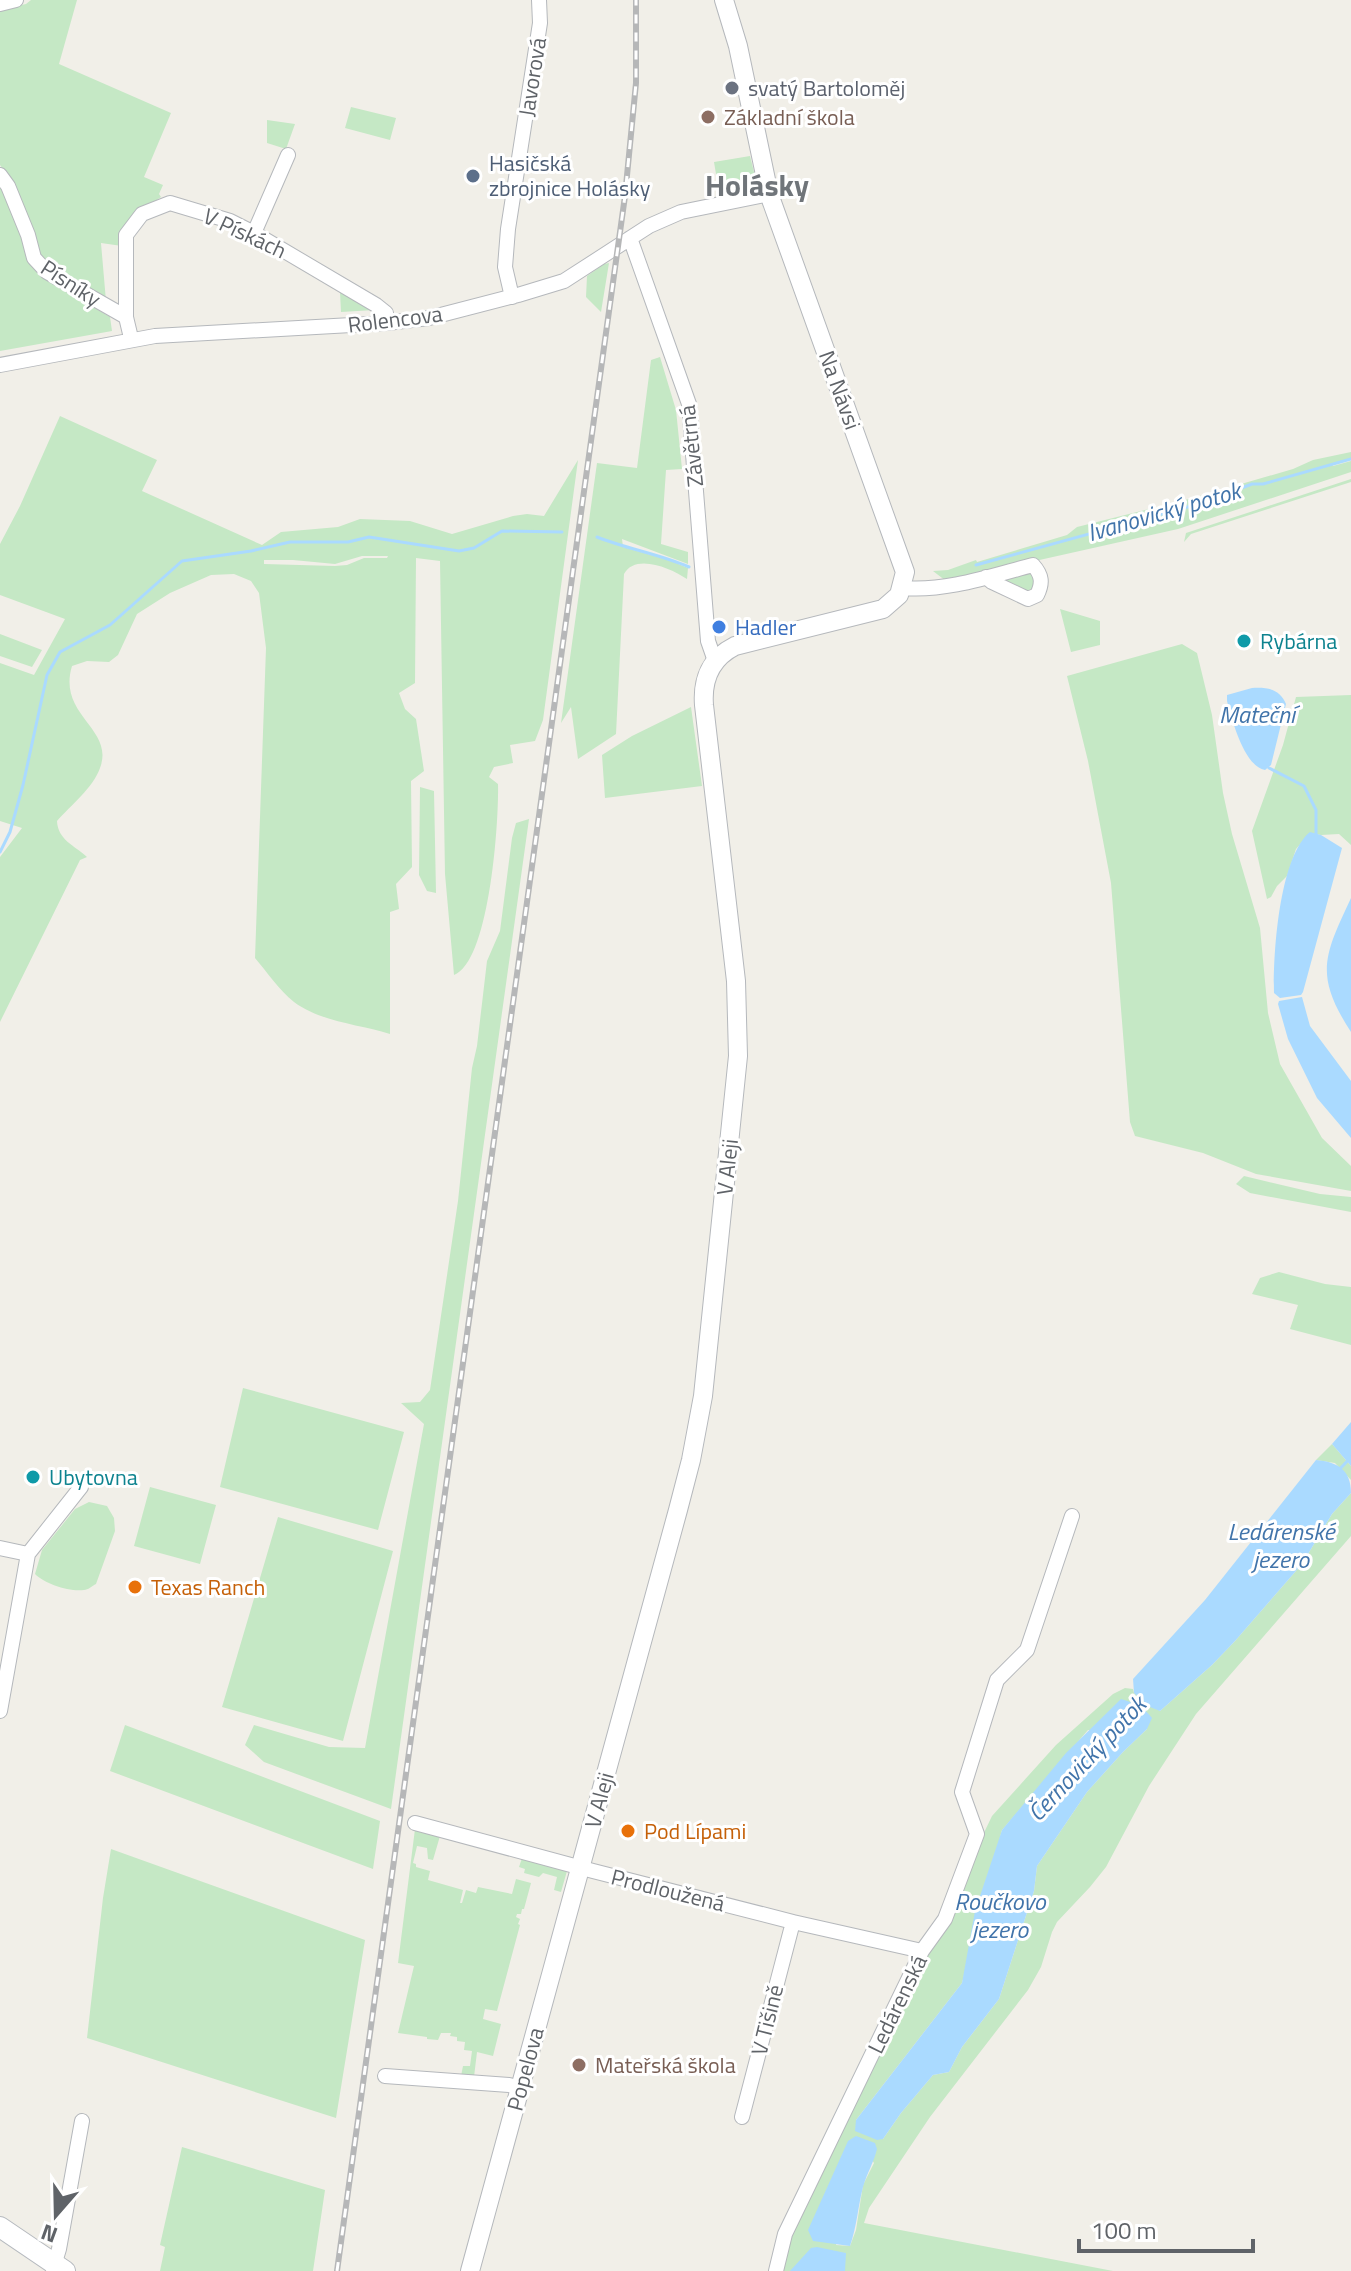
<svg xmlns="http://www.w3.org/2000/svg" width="1351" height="2271" font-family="'Titillium Web',sans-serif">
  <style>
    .green { fill: #c5e8c5; fill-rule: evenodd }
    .water { fill: #aadaff }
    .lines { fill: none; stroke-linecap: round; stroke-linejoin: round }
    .stream { stroke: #aadaff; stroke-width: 3 }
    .minor-casing { stroke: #b5b8bc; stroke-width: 16 }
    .tertiary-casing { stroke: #b5b8bc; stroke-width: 20 }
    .secondary-casing { stroke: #b6babf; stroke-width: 22 }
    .minor { stroke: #fff; stroke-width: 14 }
    .tertiary { stroke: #fff; stroke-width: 18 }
    .secondary { stroke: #fff; stroke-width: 20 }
    .rail-casing { stroke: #b6b7b8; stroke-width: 6 }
    .rail { stroke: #fff; stroke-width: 3; stroke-dasharray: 9; stroke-linecap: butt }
    .worship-dot { fill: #6b7280; stroke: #fff; stroke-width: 3 }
    .education-dot { fill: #8d6e63; stroke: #fff; stroke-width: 3 }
    .service-dot { fill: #5c6f8a; stroke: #fff; stroke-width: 3 }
    .shop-dot { fill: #3f7fe0; stroke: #fff; stroke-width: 3 }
    .culture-dot { fill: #0f9aa8; stroke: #fff; stroke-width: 3 }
    .food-dot { fill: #e8710a; stroke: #fff; stroke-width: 3 }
    .labels { text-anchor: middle; stroke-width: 6; stroke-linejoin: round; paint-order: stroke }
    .street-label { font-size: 22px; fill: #5f6368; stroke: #fff }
    .worship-label { font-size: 22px; fill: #5b616d; stroke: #fff; text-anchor: start }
    .education-label { font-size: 22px; fill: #785e54; stroke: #fff; text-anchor: start }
    .service-label { font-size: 22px; fill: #4e5e75; stroke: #fff; text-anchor: start }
    .shop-label { font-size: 22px; fill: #366cbe; stroke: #fff; text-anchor: start }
    .culture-label { font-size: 22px; fill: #0d838f; stroke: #fff; text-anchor: start }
    .food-label { font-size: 22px; fill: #c56008; stroke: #fff; text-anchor: start }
    .water-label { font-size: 24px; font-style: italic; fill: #4174aa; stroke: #fff }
    .district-label { font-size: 30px; font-weight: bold; fill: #70757a; stroke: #fff }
  </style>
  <rect width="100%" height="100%" fill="#f1efe8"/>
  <path class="green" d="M31,0H77L59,64L171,113L144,177L163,185L159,194L161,197L132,217L122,246L101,243L106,301L51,269L40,257L12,182L0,165V10L26,4Z
    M351,107L396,118L390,140L345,128Z
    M267,120L295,124L286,149L267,143Z
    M750,156L755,176L753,184L746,188L744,182L718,186L714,162Z
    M0,187L44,278L110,317L112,331L0,351Z
    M609,263L601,312L586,297L587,276L604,264Z
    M340,292L373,309L374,310L341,312Z
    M660,357L676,410L682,469L666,470L661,544L688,552V564L622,539L623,547L669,560L688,568L687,579C671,568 635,553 624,574L616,734L578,759L571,707L561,723L597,463L637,468L651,360Z
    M60,416L157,460L142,491L262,545L281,532L338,527L360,519L410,521L452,534L513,516L527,514L544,516L578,460L543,720L535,741L510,745L513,763L494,767L489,777L498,784C499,820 490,961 454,975L445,874L440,561L416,558L415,683L399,693L405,709L416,719L424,771L411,781L412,867L396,884L399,909L390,912V1034C358,1024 321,1022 294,1002C279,990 267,972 255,958L266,648L259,593L251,581L234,574L211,575L170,593L137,614L118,655L109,662L87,661L72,666C57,716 115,728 100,768C93,788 71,805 57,821C58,840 74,845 87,857L80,860L0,1022V857L22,828L0,821V663L34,675L65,619L0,595V544L20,506ZM362,556H388L387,558H364L347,565L335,566L264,564V560H293L335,564Z
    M1351,452V458L1332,464L1333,466L1351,461V472L1178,529L946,581L933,571L948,570L976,560L977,562L1067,535L1077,527L1193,498L1293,469L1313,460Z
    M1351,479V482L1191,534L1184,542L1186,533Z
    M1028,572L1036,578L1032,589L1023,592L1000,581Z
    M1060,609L1100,621V645L1071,652Z
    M0,634L42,650L32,667L0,656Z
    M1182,644L1197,653L1212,715L1223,793L1232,834L1260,928L1268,1013L1280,1064L1322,1138L1351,1166V1191L1256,1174L1203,1153L1135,1136L1130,1122L1111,883L1088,761L1067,676Z
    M1351,695V845L1339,834L1321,835L1310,833L1296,849L1287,876L1277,886L1271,897L1267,899L1252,831L1283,745L1296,697Z
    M691,707L702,786L605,798L602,755L632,736Z
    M420,787L434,791L436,893L427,891L419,875Z
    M529,819L391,1809L264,1762L245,1745L254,1725L329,1747L365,1748L424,1424L401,1403L420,1402L430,1390L458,1201L472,1068L477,1046L487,961L500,931L512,838L516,823Z
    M1244,1176L1320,1194L1351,1197V1212L1250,1193L1236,1184Z
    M1279,1272L1325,1284L1351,1287V1345L1290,1329L1298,1305L1252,1294L1260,1278Z
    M243,1388L404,1432L378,1530L220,1487Z
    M1332,1444L1351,1466V1480L1335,1463L1316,1460Z
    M150,1487L216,1505L200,1564L134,1546Z
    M1351,1493V1536L1196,1714L1149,1786L1106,1867L1090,1887L1057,1922L1052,1932L1041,1967L1028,1990L930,2117L869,2208L864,2223L1113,2271H779L781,2255L992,1816L1056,1745L1113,1694L1125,1688L1133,1689L1134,1693L1160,1711L1212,1665L1235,1641L1302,1564L1332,1514ZM1147,1729L1123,1752L1087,1792L1037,1866L1034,1891L999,1999L962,2047L949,2072L933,2075L901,2113L883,2139L856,2120L962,1983L1002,1830L1088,1730ZM856,2136L874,2163L863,2185L856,2230L850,2246L836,2245Z
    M89,1502L107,1506L114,1518L115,1531L96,1584C92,1586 88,1590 84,1590C69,1592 45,1584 35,1574L42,1550L75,1509Z
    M278,1517L393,1551L343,1741L222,1707Z
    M125,1725L380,1821L373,1869L110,1771Z
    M415,1829L440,1836L433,1860L428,1859L427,1848L417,1846L413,1863L416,1864V1867L430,1871L428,1880L463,1890L460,1903H462L466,1890L476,1893L478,1887L512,1894L516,1879L531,1883L524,1909H522L521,1914H517L516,1917L520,1919L518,1924L520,1925L497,2011L485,2009L483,2019L501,2024L493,2056L477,2052L474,2077L461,2076L463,2066H470L472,2051L464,2050L465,2042L457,2041V2037L450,2036L451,2033H441L438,2040L427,2039V2037L398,2033L414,1966L398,1963Z
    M111,1849L365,1940L336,2118L87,2038L103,1898Z
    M522,1858L567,1871L561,1892L554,1890L557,1877L543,1873L539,1877L524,1873L525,1869L519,1867Z
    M182,2147L325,2190L313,2271H160L165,2247L160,2245Z"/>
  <path class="water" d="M1252,688C1267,687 1280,689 1286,704L1271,765L1265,770C1244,766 1232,720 1227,701V695Z
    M1310,832L1321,835L1342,848L1303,992L1301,995L1280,998L1274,993C1273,955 1279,857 1310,832Z
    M1351,898V1032C1314,975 1324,956 1351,898Z
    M1302,997L1310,1026L1351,1081V1138L1317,1098L1288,1039L1278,1004L1279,1001Z
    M1351,1422V1466L1332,1444Z
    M1316,1460C1338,1462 1351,1470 1351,1493L1332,1514L1302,1564L1235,1641L1212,1665L1160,1711L1150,1707L1134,1693L1133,1679L1205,1600Z
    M1121,1699C1134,1703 1143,1706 1152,1718L1147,1729L1123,1752L1087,1792L1037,1866L1034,1891L999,1999L962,2047L949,2072L933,2075L901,2113L883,2139L877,2140L855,2131L856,2120L962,1983L975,1911L1002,1830L1066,1753Z
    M856,2136L875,2143L877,2149C874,2162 867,2173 863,2187C858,2206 857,2226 850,2246L813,2241L808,2230L848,2141Z
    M817,2247L846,2253L845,2271H790L811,2248Z"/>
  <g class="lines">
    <path class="stream" d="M597,537C627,549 659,554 689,567
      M976,565L1202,503L1252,484H1263L1351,459
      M1269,768L1304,786L1316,810V836
      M0,852L10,832L23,785L47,675L60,652L110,625L182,561L251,551L290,542H348L369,537L459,551L474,548L502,531L562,532
      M1338,1471L1351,1457"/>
    <defs>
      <path id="minor" d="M0,4L16,0
        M0,175L8,186L28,235L34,258L47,272L126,317L131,338
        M254,233L288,155
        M630,238L689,404L708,641L715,661
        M512,297L505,267L508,229L540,23L539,0
        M126,317V235L142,214L170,203L230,221L254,233L376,305L386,313L387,323
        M0,365L155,336L387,323L429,318L518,295L564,281L649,226L681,212L769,194
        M902,588C946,592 991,576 1033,565C1042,575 1043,583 1037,595L1028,599L992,582L986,577
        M0,1548L28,1554
        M0,1711L28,1554L81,1487
        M415,1823L593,1871L793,1922L922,1951
        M385,2076L509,2085L520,2088
        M742,2117L793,1922
        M53,2269L59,2249L82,2121
        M776,2271L785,2234L922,1951L945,1919L977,1834L962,1792L997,1680L1027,1650L1072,1516"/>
      <path id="tertiary" d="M470,2271L678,1510L691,1460L703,1396L738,1056L736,981L704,705C702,679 711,658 735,646L883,609L899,595L905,572L769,194L738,46L724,0"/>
      <path id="secondary" d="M0,2227L65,2271"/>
    </defs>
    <use href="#minor" class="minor-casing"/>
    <use href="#tertiary" class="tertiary-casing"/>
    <use href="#secondary" class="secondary-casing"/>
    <use href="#minor" class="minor"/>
    <use href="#tertiary" class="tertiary"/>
    <use href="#secondary" class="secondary"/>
    <defs>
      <path id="rail" d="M337,2271L625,196L636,83V0"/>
    </defs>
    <use href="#rail" class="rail-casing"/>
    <use href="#rail" class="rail"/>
  </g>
  <circle class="worship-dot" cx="732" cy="88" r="8"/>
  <g class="education-dot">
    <circle cx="708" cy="117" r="8"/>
    <circle cx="579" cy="2065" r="8"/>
  </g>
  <circle class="service-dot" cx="473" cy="176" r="8"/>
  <circle class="shop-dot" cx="719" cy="627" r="8"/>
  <g class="culture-dot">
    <circle cx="1244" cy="641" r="8"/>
    <circle cx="33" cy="1477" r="8"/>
  </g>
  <g class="food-dot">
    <circle cx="135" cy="1587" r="8"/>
    <circle cx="628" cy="1831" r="8"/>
  </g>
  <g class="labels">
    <g class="street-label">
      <text transform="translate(532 77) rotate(-81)" y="8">Javorová</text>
      <text transform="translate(245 233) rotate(25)" y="8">V Pískách</text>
      <text transform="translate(71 283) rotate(33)" y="8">Písníky</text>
      <text transform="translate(395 319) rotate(-7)" y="8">Rolencova</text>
      <text transform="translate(840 390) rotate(70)" y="8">Na Návsi</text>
      <text transform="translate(691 446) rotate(-96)" y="8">Závětrná</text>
      <text transform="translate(727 1167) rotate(-84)" y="8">V Aleji</text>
      <text transform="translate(599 1800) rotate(-75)" y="8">V Aleji</text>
      <text transform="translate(668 1890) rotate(14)" y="8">Prodloužená</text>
      <text transform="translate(897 2004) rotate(-64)" y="8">Ledárenská</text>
      <text transform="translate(767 2020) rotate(-76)" y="8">V Tišině</text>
      <text transform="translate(525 2069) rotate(-75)" y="8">Popelova</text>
    </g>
    <g class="worship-label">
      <text x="748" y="96">svatý Bartoloměj</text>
    </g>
    <g class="education-label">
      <text x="724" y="125">Základní škola</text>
      <text x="595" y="2073">Mateřská škola</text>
    </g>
    <g class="service-label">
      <text x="489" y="171">Hasičská<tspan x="489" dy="25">zbrojnice Holásky</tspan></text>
    </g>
    <g class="shop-label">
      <text x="735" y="635">Hadler</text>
    </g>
    <g class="culture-label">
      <text x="1260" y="649">Rybárna</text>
      <text x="49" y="1485">Ubytovna</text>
    </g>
    <g class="food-label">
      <text x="151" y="1595">Texas Ranch</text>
      <text x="644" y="1839">Pod Lípami</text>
    </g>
    <g class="water-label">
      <text transform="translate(1164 512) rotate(-16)" y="8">Ivanovický potok</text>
      <text x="1257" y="723">Mateční</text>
      <text x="1281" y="1540">Ledárenské<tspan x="1281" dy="28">jezero</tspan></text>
      <text transform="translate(1087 1759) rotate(-47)" y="8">Černovický potok</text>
      <text x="1000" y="1910">Roučkovo<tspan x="1000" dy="28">jezero</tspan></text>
    </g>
    <g class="district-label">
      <text x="757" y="196">Holásky</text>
    </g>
  </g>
  <g transform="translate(56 2215) rotate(200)" stroke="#ffffff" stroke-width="6" paint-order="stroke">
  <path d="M0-6L14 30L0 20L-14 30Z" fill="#5f6368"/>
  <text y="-12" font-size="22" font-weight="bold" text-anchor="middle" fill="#5f6368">N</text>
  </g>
  <path d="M1079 2239v12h174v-12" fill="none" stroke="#5f6368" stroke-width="4"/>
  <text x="1091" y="2239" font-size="24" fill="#5f6368" stroke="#ffffff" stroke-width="6" paint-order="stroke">100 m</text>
</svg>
